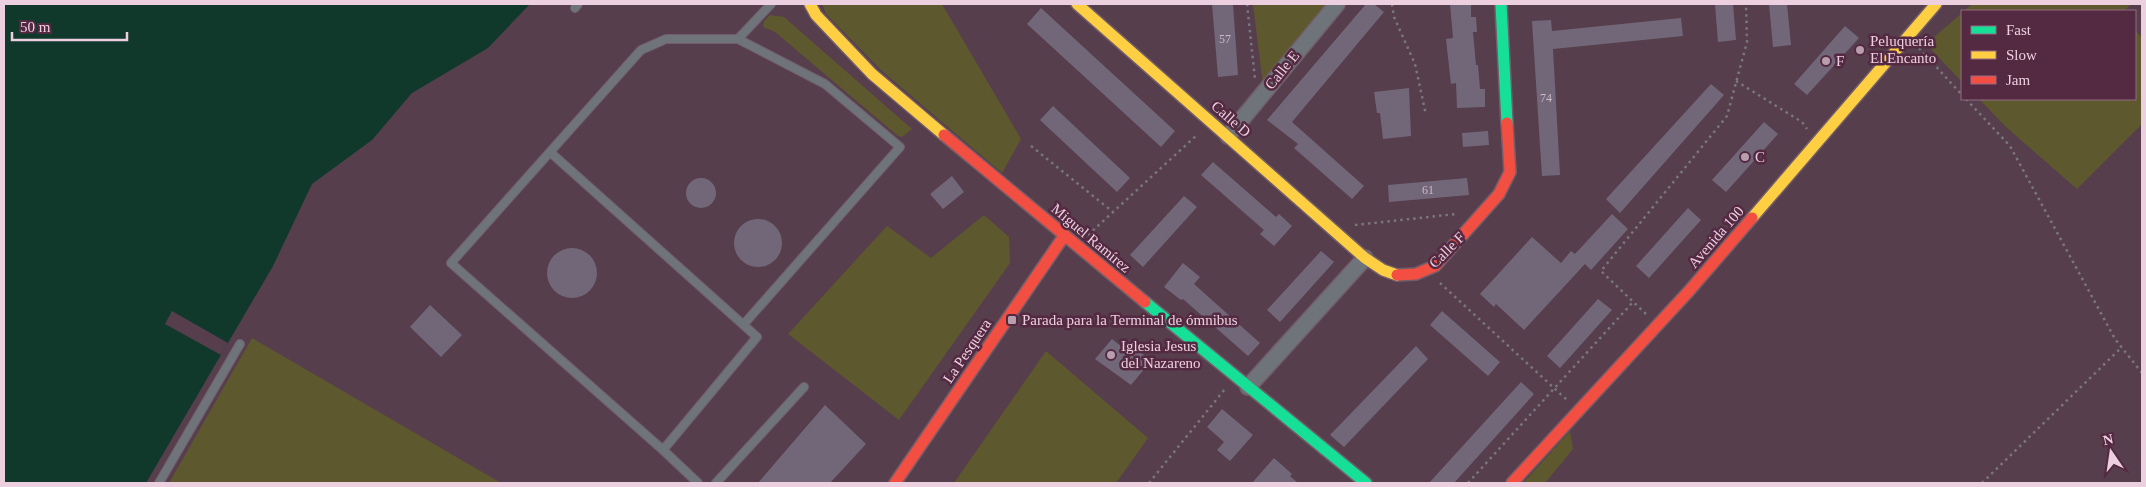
<svg xmlns="http://www.w3.org/2000/svg" width="2146" height="487" font-family="'Times New Roman',serif">
  <style>
    .green { fill: #5e582f }
    .water { fill: #10392b }
    .pier { fill: #563e4c }
    .building { fill: #726779 }
    .lines { fill: none; stroke-linecap: round; stroke-linejoin: round }
    .lane-casing { stroke: #725d69; stroke-width: 10 }
    .street-casing { stroke: #725d69; stroke-width: 18 }
    .fast-casing { stroke: #725d69; stroke-width: 14 }
    .slow-casing { stroke: #725d69; stroke-width: 14 }
    .jam-casing { stroke: #725d69; stroke-width: 14 }
    .path { stroke: #79777e; stroke-width: 2.5; stroke-dasharray: 2.5 4; stroke-linecap: butt }
    .lane { stroke: #6e747a; stroke-width: 8 }
    .street { stroke: #6e747a; stroke-width: 15 }
    .fast { stroke: #16e098; stroke-width: 11 }
    .slow { stroke: #ffcf43; stroke-width: 11 }
    .jam { stroke: #f24e42; stroke-width: 11 }
    .poi-dot { fill: #b89dac; stroke: #542942; stroke-width: 2 }
    .labels { text-anchor: middle; stroke-width: 5; stroke-linejoin: round; paint-order: stroke }
    .number-label { font-size: 12px; fill: #ceb6c6 }
    .poi-label { font-size: 15px; fill: #ecd0df; stroke: #542942; text-anchor: start }
    .street-label { font-size: 15px; fill: #ecd0df; stroke: #542942 }
  </style>
  <rect width="100%" height="100%" fill="#563e4c"/>
  <path class="green" d="M822,4H942L1021,139L1002,173L882,71L826,14Z
    M1253,4H1326L1263,85Z
    M1972,4H2131L2124,11H1964Z
    M1962,13V82L1926,44Z
    M770,15L784,17L912,129L902,137L898,136L775,32L763,27L764,21Z
    M2135,31L2142,37V124L2077,189L2006,127L1979,99H2135Z
    M984,215L1009,237L1010,263L899,420L788,334L887,226L931,258Z
    M252,338L501,483H169Z
    M1046,351L1148,438L1116,483H954Z
    M1570,431L1573,449L1545,483H1523Z"/>
  <path class="water" d="M4,4H530L488,48L412,93L372,140L312,184L273,266L146,483H4Z"/>
  <path class="pier" d="M172,311L228,343L221,355L165,324Z"/>
  <path class="building" d="M1212,4H1233L1238,75L1218,77Z
    M1366,4H1374L1384,12L1292,122L1364,186L1352,199L1294,148L1298,144L1267,120Z
    M1450,4H1471V17H1476L1477,32H1473L1476,65H1478L1480,89H1485V107L1457,108L1456,83L1451,84L1446,39L1453,38Z
    M1715,4H1733L1736,40L1718,42Z
    M1769,4H1787L1791,45L1773,47Z
    M1041,8L1175,131L1161,147L1027,24Z
    M1681,18L1683,36L1553,49L1560,175L1542,176L1532,21L1551,20L1552,31Z
    M1845,26L1859,38L1807,95L1794,84Z
    M1711,84L1724,95L1620,213L1606,199Z
    M1409,88L1411,136L1383,139L1380,113H1377L1374,92Z
    M1053,106L1130,178L1117,192L1040,120Z
    M1764,122L1778,134L1726,192L1712,180Z
    M1488,131L1489,145L1463,147L1462,133Z
    M1213,162L1276,217L1279,214L1292,226L1274,246L1260,234L1264,230L1201,175Z
    M952,176L964,192L943,209L930,194Z
    M1467,178L1469,195L1389,202L1388,185Z
    M686 193a15 15 0 1 1 30 0a15 15 0 1 1-30 0Z
    M1184,196L1197,207L1143,267L1130,255Z
    M1688,208L1701,220L1649,278L1636,266Z
    M1612,214L1628,229L1591,270L1585,264L1524,330L1496,304L1494,307L1480,294L1532,237L1561,263L1571,251L1575,254Z
    M734 243a24 24 0 1 1 48 0a24 24 0 1 1-48 0Z
    M547 273a25 25 0 1 1 50 0a25 25 0 1 1-50 0Z
    M1321,251L1334,262L1280,322L1267,310Z
    M1183,263L1200,277L1194,284L1260,343L1248,356L1183,299L1181,300L1164,287Z
    M1598,299L1612,310L1560,368L1547,356Z
    M430,305L462,335L441,357L410,327Z
    M1442,311L1500,362L1488,376L1430,325Z
    M1112,339L1133,356L1138,350L1151,361L1131,385L1095,359Z
    M1416,346L1428,359L1344,447L1330,435Z
    M1521,382L1534,394L1454,483H1429Z
    M825,405L866,444L830,483H758Z
    M1222,409L1253,435L1230,461L1217,450L1224,442L1207,427Z
    M1274,458L1292,474L1290,476L1298,483H1252Z"/>
  <g class="lines">
    <defs>
      <path id="lane" d="M575,8L578,4
        M738,39L771,4
        M550,152L757,337L663,450
        M159,483L240,344
        M698,483L663,450L451,263L641,50L666,39H738L825,84L900,147L744,324
        M716,483L804,387"/>
      <path id="street" d="M1228,136L1337,4
        M1248,387L1365,258"/>
      <path id="fast" d="M1501,4L1507,123
        M1145,302L1366,483"/>
      <path id="slow" d="M810,4L816,15L872,74L944,135
        M1077,4L1365,258L1383,270L1397,275
        M1752,218L1936,4"/>
      <path id="jam" d="M944,135L1145,302
        M1397,275L1416,274L1435,266L1499,194L1510,172L1507,123
        M895,483L1064,236
        M1512,483L1689,291L1752,218"/>
    </defs>
    <use href="#lane" class="lane-casing"/>
    <use href="#street" class="street-casing"/>
    <use href="#fast" class="fast-casing"/>
    <use href="#slow" class="slow-casing"/>
    <use href="#jam" class="jam-casing"/>
    <path class="path" d="M1247,4L1255,79
      M1392,4L1394,17L1415,64L1426,115
      M1919,48L1962,95
      M1736,81L1802,122L1807,129
      M1966,99L2010,146L2115,339L2142,373
      M1031,146L1113,212
      M1355,225L1456,214
      M1088,235L1198,134
      M1440,283L1567,400
      M1646,314L1601,271L1727,116L1747,42L1746,4
      M1149,483L1225,389
      M1468,483L1633,302
      M1982,483L2122,347"/>
    <use href="#lane" class="lane"/>
    <use href="#street" class="street"/>
    <use href="#fast" class="fast"/>
    <use href="#slow" class="slow"/>
    <use href="#jam" class="jam"/>
  </g>
  <g class="poi-dot">
    <circle cx="1860" cy="50" r="5"/>
    <circle cx="1826" cy="61" r="5"/>
    <circle cx="1745" cy="157" r="5"/>
    <rect x="1007" y="315" width="10" height="10" rx="2.5"/>
    <circle cx="1111" cy="355" r="5"/>
  </g>
  <g class="labels">
    <g class="number-label">
      <text x="1225" y="43">57</text>
      <text x="1546" y="102">74</text>
      <text x="1428" y="194">61</text>
    </g>
    <g class="poi-label">
      <text x="1870" y="46">Peluquería<tspan x="1870" dy="17">El Encanto</tspan></text>
      <text x="1836" y="66">F</text>
      <text x="1755" y="162">C</text>
      <text x="1022" y="325">Parada para la Terminal de ómnibus</text>
      <text x="1121" y="351">Iglesia Jesus<tspan x="1121" dy="17">del Nazareno</tspan></text>
    </g>
    <g class="street-label">
      <text transform="translate(1282 70) rotate(-51)" y="5">Calle E</text>
      <text transform="translate(1231 119) rotate(41)" y="5">Calle D</text>
      <text transform="translate(1716 237) rotate(-49)" y="5">Avenida 100</text>
      <text transform="translate(1091 238) rotate(40)" y="5">Miguel Ramírez</text>
      <text transform="translate(1447 250) rotate(-45)" y="5">Calle F</text>
      <text transform="translate(967 351) rotate(-56)" y="5">La Pesquera</text>
    </g>
  </g>
  <rect width="2146" height="487" fill="none" stroke="#ecd0df" stroke-width="10"/>
  <rect x="1961" y="10" width="175" height="90" fill="#542942" stroke="#916c81"/>
  <rect x="1971" y="26" width="25" height="8" fill="#16e098" stroke="#916c81"/>
  <text x="2006" y="35" font-size="15" fill="#ecd0df">Fast</text>
  <rect x="1971" y="51" width="25" height="8" fill="#ffcf43" stroke="#916c81"/>
  <text x="2006" y="60" font-size="15" fill="#ecd0df">Slow</text>
  <rect x="1971" y="76" width="25" height="8" fill="#f24e42" stroke="#916c81"/>
  <text x="2006" y="85" font-size="15" fill="#ecd0df">Jam</text>
  <g transform="translate(2111 452) rotate(347)" stroke="#542942" stroke-width="4" paint-order="stroke">
  <path d="M0-4L9 19L0 12L-9 19Z" fill="#ecd0df"/>
  <text y="-8" font-size="14" font-weight="bold" text-anchor="middle" fill="#ecd0df">N</text>
  </g>
  <path d="M12 32v8h115v-8" fill="none" stroke="#ecd0df" stroke-width="2.5"/>
  <text x="20" y="32" font-size="15" fill="#ecd0df" stroke="#542942" stroke-width="4" paint-order="stroke">50 m</text>
</svg>
